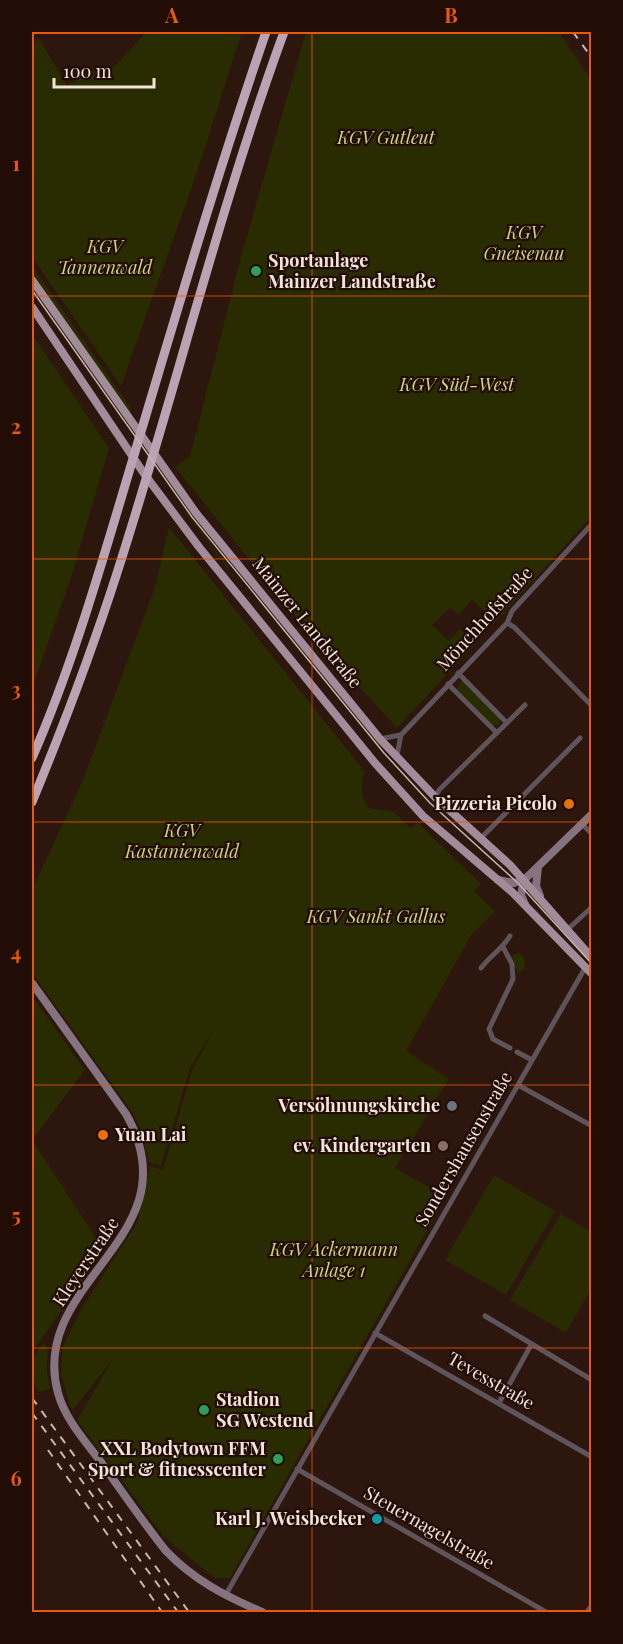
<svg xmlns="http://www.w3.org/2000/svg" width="623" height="1644" font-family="'Playfair Display',serif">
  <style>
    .green { fill: #292c00 }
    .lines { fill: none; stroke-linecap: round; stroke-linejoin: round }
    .street { stroke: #5f545b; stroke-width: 5 }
    .secondary { stroke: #85747f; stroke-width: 8 }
    .primary { stroke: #a28c9a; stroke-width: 8 }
    .highway { stroke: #bca2b3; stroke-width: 9 }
    .tram { stroke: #c7b7af; stroke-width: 1.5 }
    .rail { stroke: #c7b7af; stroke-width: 2; stroke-dasharray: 8 8; stroke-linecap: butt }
    .grid { fill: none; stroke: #e8590c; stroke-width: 1.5; stroke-opacity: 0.55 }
    .leisure-dot { fill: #2e9e5b; stroke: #210d05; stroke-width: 2 }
    .food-dot { fill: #e8710a; stroke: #210d05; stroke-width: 2 }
    .worship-dot { fill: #6b7280; stroke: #210d05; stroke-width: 2 }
    .education-dot { fill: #8d6e63; stroke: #210d05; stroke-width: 2 }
    .culture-dot { fill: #0f9aa8; stroke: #210d05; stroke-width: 2 }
    .labels { text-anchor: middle; stroke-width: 4.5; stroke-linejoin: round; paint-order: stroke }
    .park-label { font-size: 18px; font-style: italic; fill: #cbd47e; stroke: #210d05 }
    .poi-label { font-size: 18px; font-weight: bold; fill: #f2e3dc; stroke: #210d05; text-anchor: end }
    .street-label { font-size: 18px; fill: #f2e3dc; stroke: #210d05 }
    .neatline { fill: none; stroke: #e8590c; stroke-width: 2 }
    .grid-label { font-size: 20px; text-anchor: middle; font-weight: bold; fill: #e8590c }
  </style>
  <rect width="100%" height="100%" fill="#2c160d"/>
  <path class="green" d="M147,32H242L195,178L121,386L32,257V46L39,38L67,86L98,67L104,77Z
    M306,32H559L591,80V517L496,621L472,600L459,615L450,607L432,625L449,641L460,629L475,644L397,728L300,622L175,467L190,456L242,253Z
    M32,266L130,407L131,416L32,274Z
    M32,334L109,448L71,578L32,688Z
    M165,486L229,567V570Z
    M169,527L365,772C360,786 360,795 369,808L394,812L410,828L418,823L481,884L474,891L495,911L472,934L406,1051L449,1079L395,1168L446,1197L230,1578H215L164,1537L77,1420L113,1359L72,1411L61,1375L62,1348L85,1303L137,1223L150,1166L163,1170L192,1070L215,1028L190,1068L161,1166L149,1162L142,1132L133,1113L32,973V890L83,780L155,587Z
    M461,681H465L500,718L499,725L493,726L457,689Z
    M518,952L524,958L525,968L518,974L512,956Z
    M32,996L85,1070L32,1140Z
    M32,1140L104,1250L32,1352Z
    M494,1175L555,1211L506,1295L445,1260Z
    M561,1214L592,1232L591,1289L566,1333L510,1300Z
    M43,1343L48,1348L47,1371L50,1389L39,1392C27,1373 30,1360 43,1343Z"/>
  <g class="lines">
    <path class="street" d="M507,623L514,627L592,706
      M458,673L507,723
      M448,684L497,733
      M380,739L400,735
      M397,755L401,735L507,623L512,611L592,524
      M435,797L439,790L525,705
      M582,824L592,834
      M481,838L580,738
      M567,930L592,907
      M503,947L512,964L513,979L489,1029L493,1039L510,1048
      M481,968C490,956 502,949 510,936
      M517,1052L532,1060
      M518,1085L592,1126
      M485,1316L592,1380
      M375,1333L592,1457
      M499,1403L531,1345
      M297,1469L546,1612
      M225,1596L585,968
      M587,1612L592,1605"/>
    <path class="secondary" d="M538,867L536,886L540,896
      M498,880L514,883L524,880L592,814
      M524,880L521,895L525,904
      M32,983L126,1114C196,1238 27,1280 58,1393C65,1419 85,1441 101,1462C122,1492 143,1522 166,1551C194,1580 225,1596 262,1612"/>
    <path class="primary" d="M32,280L196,513L380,739L435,797L510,865L592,958
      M32,307L145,475L199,547L375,763L423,816L512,892L592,974"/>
    <path class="highway" d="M32,758C75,660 104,555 135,452C177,311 218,171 266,32
      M32,802C63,727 92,651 117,573C175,393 219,209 284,32"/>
    <path class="tram" d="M32,290L192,517L384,753L430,803L518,883L592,964"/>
    <path class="rail" d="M573,32L592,58
      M32,1398L189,1612
      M32,1413L178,1612
      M48,1450L162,1612"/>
  </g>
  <path class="grid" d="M312,32V1612M32,296H592M32,559H592M32,822H592M32,1085H592M32,1348H592"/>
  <g class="leisure-dot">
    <circle cx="256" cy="271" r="6"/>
    <circle cx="204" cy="1410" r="6"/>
    <circle cx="278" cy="1459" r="6"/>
  </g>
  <g class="food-dot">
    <circle cx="569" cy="804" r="6"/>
    <circle cx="103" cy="1135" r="6"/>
  </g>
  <circle class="worship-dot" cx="452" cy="1106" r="6"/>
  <circle class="education-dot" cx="443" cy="1146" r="6"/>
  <circle class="culture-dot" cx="377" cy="1519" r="6"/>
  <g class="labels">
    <g class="park-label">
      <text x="386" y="144">KGV Gutleut</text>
      <text x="524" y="239">KGV<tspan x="524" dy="21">Gneisenau</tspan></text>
      <text x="105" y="253">KGV<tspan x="105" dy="21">Tannenwald</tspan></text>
      <text x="457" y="391">KGV Süd-West</text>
      <text x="182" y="837">KGV<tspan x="182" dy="21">Kastanienwald</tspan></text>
      <text x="376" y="923">KGV Sankt Gallus</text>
      <text x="334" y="1256">KGV Ackermann<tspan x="334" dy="21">Anlage 1</tspan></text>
    </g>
    <g class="poi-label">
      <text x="268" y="267" text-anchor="start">Sportanlage<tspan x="268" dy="21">Mainzer Landstraße</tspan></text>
      <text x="557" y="810">Pizzeria Picolo</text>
      <text x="440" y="1112">Versöhnungskirche</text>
      <text x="115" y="1141" text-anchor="start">Yuan Lai</text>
      <text x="431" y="1152">ev. Kindergarten</text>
      <text x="216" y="1406" text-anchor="start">Stadion<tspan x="216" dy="21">SG Westend</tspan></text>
      <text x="266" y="1455">XXL Bodytown FFM<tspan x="266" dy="21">Sport &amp; fitnesscenter</tspan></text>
      <text x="365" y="1525">Karl J. Weisbecker</text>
    </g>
    <g class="street-label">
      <text transform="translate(485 619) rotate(-48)" y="6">Mönchhofstraße</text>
      <text transform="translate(307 623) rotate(51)" y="6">Mainzer Landstraße</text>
      <text transform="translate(464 1149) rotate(-60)" y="6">Sondershausenstraße</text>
      <text transform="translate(86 1262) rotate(-56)" y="6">Kleyerstraße</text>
      <text transform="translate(491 1381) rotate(30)" y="6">Tevesstraße</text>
      <text transform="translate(429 1528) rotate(30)" y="6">Steuernagelstraße</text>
    </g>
  </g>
  <rect width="623" height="1644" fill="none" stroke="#210d05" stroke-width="66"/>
  <path d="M54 78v9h100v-9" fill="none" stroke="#f2e3dc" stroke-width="3"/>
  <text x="63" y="78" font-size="18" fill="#f2e3dc" stroke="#210d05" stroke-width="4.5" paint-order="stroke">100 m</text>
  <rect x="33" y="33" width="557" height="1578" class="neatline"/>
  <g class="grid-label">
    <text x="172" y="23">A</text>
    <text x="451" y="23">B</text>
    <text x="16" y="171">1</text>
    <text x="16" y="434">2</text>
    <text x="16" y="697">3</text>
    <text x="16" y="960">4</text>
    <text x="16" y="1223">5</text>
    <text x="16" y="1486">6</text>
  </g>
</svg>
